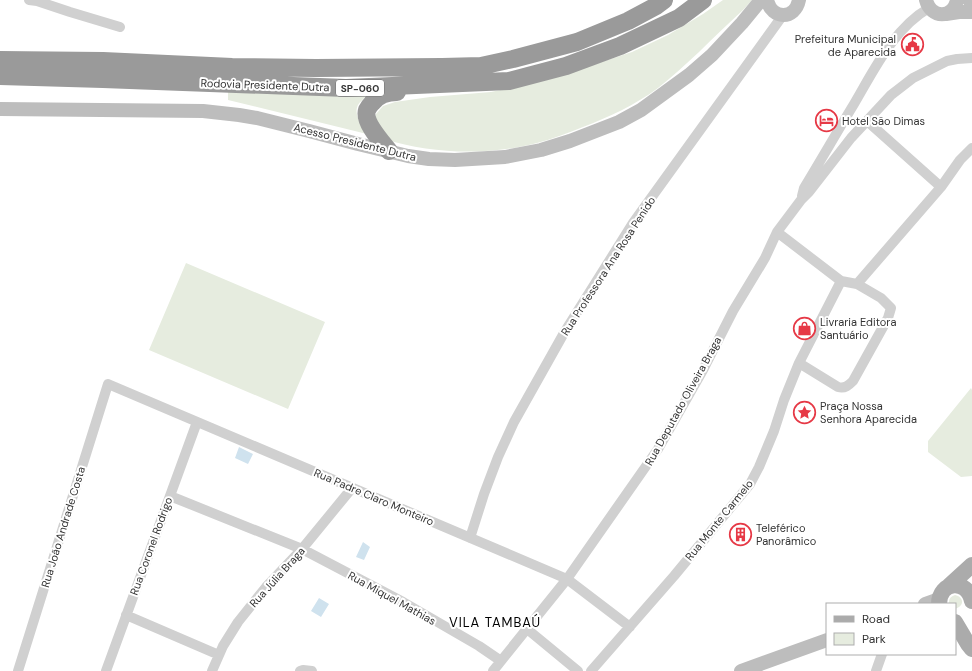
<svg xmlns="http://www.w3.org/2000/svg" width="972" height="671" font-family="'DM Sans',sans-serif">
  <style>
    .green { fill: #e6ecdf }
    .water { fill: #cfe2ee }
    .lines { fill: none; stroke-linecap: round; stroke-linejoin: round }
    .street { stroke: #d0d0d0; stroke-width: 10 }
    .secondary { stroke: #bdbdbd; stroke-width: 14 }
    .primary { stroke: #ababab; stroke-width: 16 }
    .highway { stroke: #9a9a9a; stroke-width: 18 }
    .labels { text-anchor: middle; stroke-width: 4; stroke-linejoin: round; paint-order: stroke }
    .shield { fill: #fff; stroke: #707070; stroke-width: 1 }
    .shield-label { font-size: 10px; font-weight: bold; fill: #333 }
    .poi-label { font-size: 11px; fill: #333; stroke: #fff; text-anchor: start }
    .street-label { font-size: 11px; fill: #333; stroke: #fff }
    .quarter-label { font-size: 13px; letter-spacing: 1px; fill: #000; stroke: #fff }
  </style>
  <rect width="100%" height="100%" fill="#fff"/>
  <path class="green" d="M723,0H752L743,10C728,24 713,38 699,52C685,65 672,77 658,88C635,105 609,117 583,127C568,133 552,139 537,143C487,156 433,154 384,139L374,121L376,114L383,106L395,102L430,97L491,92L530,84L577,70L632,52L668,35L703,14Z
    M228,92L367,95C365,98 360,101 358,105C353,114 362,127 367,134L228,100Z
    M186,263L325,322L288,409L149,350Z
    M971,388L972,390V476L961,477L928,452V441Z
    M955,595C964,597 965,606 955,609V604L949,603C949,599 950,597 955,595Z"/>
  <path class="water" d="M239,447L253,454L248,464L235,458Z
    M363,542L370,547L364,560L356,557Z
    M319,598L329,604L321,617L311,611Z"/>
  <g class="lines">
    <path class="street" d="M29,0L37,1L70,12L120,27
      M867,121L941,187
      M802,196L804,188C821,160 837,132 854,104C874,70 894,28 929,8
      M777,232L841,281L857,284L881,298L891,308L888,318L853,381C849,385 845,389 838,387L799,363
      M857,284L941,187L960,160L972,148
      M170,496L302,549L403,602L479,646L501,661
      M470,538L484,494L498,457L514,422L564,333L633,223L783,15
      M126,615L219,655
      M527,629L578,671
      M18,671L108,384L567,579L630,627
      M106,671L197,422
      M212,671L223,646L238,622L266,587L302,549L352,488
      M300,671L303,670L312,671
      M493,671L567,579L658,449L703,370L733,311L765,258L777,232L801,200L809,192L851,138L891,95L913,78L947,61L957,59L972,58
      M591,671L674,576L750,484L759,467L774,431L784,400L799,363L841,281
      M876,671L882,654"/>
    <path class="secondary" d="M767,0C772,20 795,20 799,0
      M926,0C931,19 953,19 957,0
      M969,0L972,3
      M946,14L959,12H972
      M0,109L203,111L239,115L257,118L309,131L358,144L408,156L429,159L455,160L505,157L541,150L570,141L619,122L641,110L689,75L712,55L742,23L761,0
      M925,604L939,599
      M741,671L827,640"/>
    <path class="primary" d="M949,586L972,565
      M939,604C939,581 967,578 972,601
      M955,622L968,644L972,649"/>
    <path class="highway" d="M0,60L103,61L232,67L316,68L442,67L481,66L513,59L577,42L628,21L656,6L664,0
      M0,76L103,79L346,88L509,81L566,66L620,46L679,18L703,0
      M389,151C382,142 363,122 367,110C368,108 370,105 372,103C378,95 388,92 397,92"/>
  </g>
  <defs>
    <symbol id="civic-ring" viewBox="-11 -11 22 22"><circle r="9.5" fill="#fff" stroke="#e63946" stroke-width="1.5"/><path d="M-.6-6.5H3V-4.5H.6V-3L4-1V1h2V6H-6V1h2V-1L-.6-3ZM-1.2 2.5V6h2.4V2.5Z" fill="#e63946"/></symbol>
    <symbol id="hotel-ring" viewBox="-11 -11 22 22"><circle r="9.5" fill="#fff" stroke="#e63946" stroke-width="1.5"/><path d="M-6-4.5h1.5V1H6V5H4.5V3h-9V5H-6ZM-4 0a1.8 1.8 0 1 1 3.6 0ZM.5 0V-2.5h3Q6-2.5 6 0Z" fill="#e63946"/></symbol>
    <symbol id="shop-ring" viewBox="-11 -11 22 22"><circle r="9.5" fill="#fff" stroke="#e63946" stroke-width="1.5"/><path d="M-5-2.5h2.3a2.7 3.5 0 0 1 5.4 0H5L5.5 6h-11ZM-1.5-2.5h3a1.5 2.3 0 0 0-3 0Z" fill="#e63946"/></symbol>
    <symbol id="sight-ring" viewBox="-11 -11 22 22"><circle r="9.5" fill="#fff" stroke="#e63946" stroke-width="1.5"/><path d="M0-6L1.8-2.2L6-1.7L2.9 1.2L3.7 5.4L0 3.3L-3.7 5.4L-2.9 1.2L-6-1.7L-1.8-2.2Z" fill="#e63946"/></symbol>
    <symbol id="building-ring" viewBox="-11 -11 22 22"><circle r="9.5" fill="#fff" stroke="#e63946" stroke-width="1.5"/><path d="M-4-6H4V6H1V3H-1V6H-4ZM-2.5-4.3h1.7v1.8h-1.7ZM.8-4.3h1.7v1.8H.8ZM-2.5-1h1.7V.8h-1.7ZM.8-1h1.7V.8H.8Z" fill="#e63946"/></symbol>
  </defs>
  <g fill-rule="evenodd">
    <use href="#civic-ring" x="900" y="32" width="25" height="25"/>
    <use href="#hotel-ring" x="814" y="108" width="25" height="25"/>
    <use href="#shop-ring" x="792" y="316" width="25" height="25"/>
    <use href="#sight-ring" x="792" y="400" width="25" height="25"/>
    <use href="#building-ring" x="728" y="522" width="25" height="25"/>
  </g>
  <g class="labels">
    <rect class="shield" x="336" y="80" width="48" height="16" rx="3"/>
    <g class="shield-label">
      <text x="360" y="92">SP-060</text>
    </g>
    <g class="poi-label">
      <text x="896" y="43" text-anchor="end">Prefeitura Municipal<tspan x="896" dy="13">de Aparecida</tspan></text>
      <text x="842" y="125">Hotel São Dimas</text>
      <text x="820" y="326">Livraria Editora<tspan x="820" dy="13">Santuário</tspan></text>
      <text x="820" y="410">Praça Nossa<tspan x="820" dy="13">Senhora Aparecida</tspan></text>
      <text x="756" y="532">Teleférico<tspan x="756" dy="13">Panorâmico</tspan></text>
    </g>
    <g class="street-label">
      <text transform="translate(265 85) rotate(2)" y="4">Rodovia Presidente Dutra</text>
      <text transform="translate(355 142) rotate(14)" y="4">Acesso Presidente Dutra</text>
      <text transform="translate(608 266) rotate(-57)" y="4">Rua Professora Ana Rosa Penido</text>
      <text transform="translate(683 401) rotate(-61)" y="4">Rua Deputado Oliveira Braga</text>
      <text transform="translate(374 497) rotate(23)" y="4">Rua Padre Claro Monteiro</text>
      <text transform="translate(719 520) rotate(-51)" y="4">Rua Monte Carmelo</text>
      <text transform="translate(63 527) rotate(-73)" y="4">Rua João Andrade Costa</text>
      <text transform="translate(151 546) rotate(-70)" y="4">Rua Coronel Rodrigo</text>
      <text transform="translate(277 577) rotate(-48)" y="4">Rua Júlia Braga</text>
      <text transform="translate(392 598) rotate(29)" y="4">Rua Miquel Mathias</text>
    </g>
    <g class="quarter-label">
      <text x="495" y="627">VILA TAMBAÚ</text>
    </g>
  </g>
  <rect x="826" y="603" width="130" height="52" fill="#ffffff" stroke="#adadad"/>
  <rect x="834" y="616" width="20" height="6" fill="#ababab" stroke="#adadad"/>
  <text x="862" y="623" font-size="12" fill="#333333">Road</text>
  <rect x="834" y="633" width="20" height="12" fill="#e6ecdf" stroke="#adadad"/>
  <text x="862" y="643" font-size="12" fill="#333333">Park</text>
</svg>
